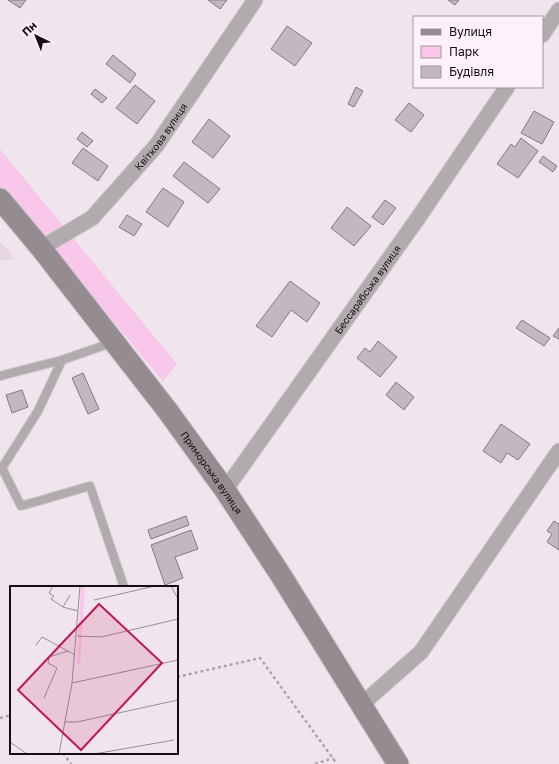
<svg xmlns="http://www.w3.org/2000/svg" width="559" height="764" font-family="'Golos Text',sans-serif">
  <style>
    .built { fill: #e9d6e3 }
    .green { fill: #f8c7ea }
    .building { fill: #c4b8c0; stroke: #857a81 }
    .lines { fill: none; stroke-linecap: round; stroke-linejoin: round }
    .lane-casing { stroke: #cdc3ca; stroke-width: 10 }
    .street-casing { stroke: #cdc3ca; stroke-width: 17 }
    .secondary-casing { stroke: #cdc3ca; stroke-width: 23 }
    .path { stroke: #ada3aa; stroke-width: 2.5; stroke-dasharray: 3 3; stroke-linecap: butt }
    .lane { stroke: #b0abae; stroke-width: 8 }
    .street { stroke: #b0abae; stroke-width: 15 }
    .secondary { stroke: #948c91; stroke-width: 21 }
    .labels { text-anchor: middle; stroke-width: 3; stroke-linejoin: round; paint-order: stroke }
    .street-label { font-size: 10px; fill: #130f12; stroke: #fef2fa }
    .inset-road { fill: none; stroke: #988f95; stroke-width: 1 }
    .view { fill: #c2185b; fill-opacity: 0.15; stroke: #c2185b; stroke-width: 2 }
    .inset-edge { fill: none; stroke: #130f12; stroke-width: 2 }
  </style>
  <rect width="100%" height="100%" fill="#f1e5ed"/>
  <path class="built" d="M0,241L15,259L0,261Z"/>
  <path class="green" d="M0,149L177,364L163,381L0,187Z"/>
  <path class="building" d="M8,0H26L20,8Z
    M208,0H227L220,9Z
    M448,0H459L455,5Z
    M287,26L312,43L295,66L271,49Z
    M113,55L136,74L130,83L106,64Z
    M135,85L155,101L137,124L116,108Z
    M356,87L363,91L354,107L348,104Z
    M95,89L107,98L102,103L91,94Z
    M409,103L424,115L411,132L395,120Z
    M534,111L554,122L542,144L521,133Z
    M209,119L230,136L213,158L192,142Z
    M82,132L93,141L87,147L77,139Z
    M521,138L538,151L518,178L497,164L511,144L515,147Z
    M83,148L108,166L98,181L72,163Z
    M543,156L557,166L553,172L539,162Z
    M184,162L220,189L208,203L173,176Z
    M163,188L184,202L168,227L146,212Z
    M385,200L396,208L383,225L372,217Z
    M347,207L371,226L354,246L331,228Z
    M127,215L142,224L134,236L119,227Z
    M290,281L320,303L307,322L291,310L272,337L256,326Z
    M522,320L550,338L544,346L516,328Z
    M559,328V339L553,336Z
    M378,341L397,357L380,377L357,358L365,348L370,352Z
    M83,373L99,409L88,414L72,378Z
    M396,382L414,397L404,410L386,395Z
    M22,390L28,407L12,413L6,395Z
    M501,424L530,444L518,460L507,453L501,463L483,451Z
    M186,516L189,525L151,539L148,530Z
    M554,521L558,524L559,523V550L547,542L552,534L547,531Z
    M191,530L198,549L175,557L183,578L165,585L151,545Z"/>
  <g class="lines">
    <defs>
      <path id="lane" d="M62,360L38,411L2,468L21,506L90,486L124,587
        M0,376L62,360L114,342"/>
      <g id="street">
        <path d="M542,35L559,10"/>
        <path id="s1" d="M41,248L92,218L156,146L255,0"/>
        <path id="s2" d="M225,490L418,218L507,87"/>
        <path d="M361,705L421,652L559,451"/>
      </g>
      <g id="secondary">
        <path id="s3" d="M0,199L41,248L167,410L225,490L282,577L398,764"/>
      </g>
    </defs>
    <use href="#lane" class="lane-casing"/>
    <use href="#street" class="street-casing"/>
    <use href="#secondary" class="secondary-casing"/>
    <path class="path" d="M177,677L260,658L337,764
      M0,718L11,715
      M63,753L71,764
      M315,764L333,758"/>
    <use href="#lane" class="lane"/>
    <use href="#street" class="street"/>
    <use href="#secondary" class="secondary"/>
  </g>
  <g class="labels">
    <g class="street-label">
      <text dy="4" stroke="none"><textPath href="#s1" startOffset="166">Квіткова вулиця</textPath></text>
      <text dy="4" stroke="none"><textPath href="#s2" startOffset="246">Бессарабська вулиця</textPath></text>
      <text dy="4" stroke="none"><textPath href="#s3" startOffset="346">Приморська вулиця</textPath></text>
    </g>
  </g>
  <g transform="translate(10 586)">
    <rect width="168" height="168" fill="#f1e5ed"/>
    <path d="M71,0H75L70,78H67Z" fill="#f8c7ea"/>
    <path class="inset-road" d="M43,0L39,7L44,10L41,13L53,21M161,0L168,13M60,9L53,21L68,25M84,14L145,0M67,50L91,51L168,33M26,59L32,51L65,69M62,97L168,74M34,112L47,82L38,77L39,71L58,65M55,136H67L168,114M0,156L17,168M49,168L62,97L70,0M84,168L164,154"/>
    <path class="view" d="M89,18L152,77L71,164L8,104Z"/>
    <rect width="168" height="168" class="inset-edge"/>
  </g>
  <rect x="413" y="16" width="130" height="72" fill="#fef2fa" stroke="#a0979d"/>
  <rect x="421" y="29" width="20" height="6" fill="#948c91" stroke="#a0979d"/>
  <text x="449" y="36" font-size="12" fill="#130f12">Вулиця</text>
  <rect x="421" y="46" width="20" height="12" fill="#f8c7ea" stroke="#a0979d"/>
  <text x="449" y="56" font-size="12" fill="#130f12">Парк</text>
  <rect x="421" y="66" width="20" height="12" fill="#c4b8c0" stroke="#a0979d"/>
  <text x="449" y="76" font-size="12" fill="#130f12">Будівля</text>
  <g transform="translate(36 36) rotate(317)" stroke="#fef2fa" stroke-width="3" paint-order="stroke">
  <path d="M0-3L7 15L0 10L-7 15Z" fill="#130f12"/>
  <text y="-6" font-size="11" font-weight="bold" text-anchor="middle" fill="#130f12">Пн</text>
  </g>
</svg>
